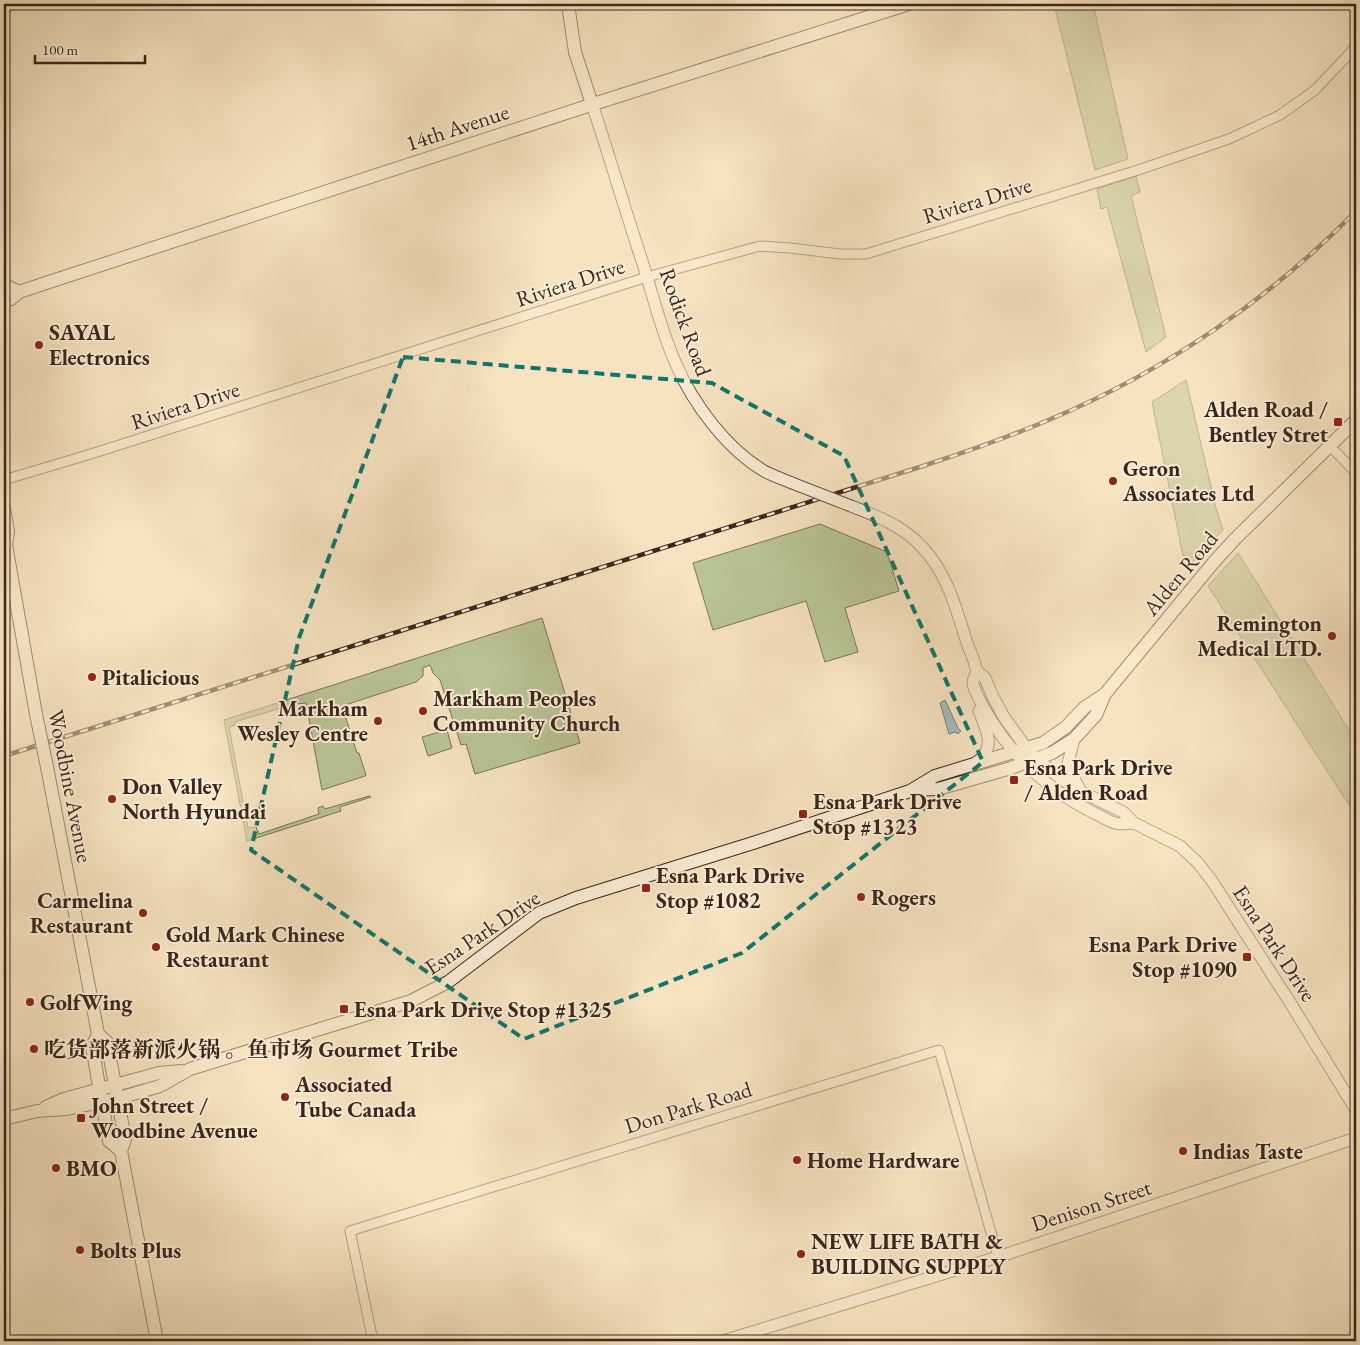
<svg xmlns="http://www.w3.org/2000/svg" width="1360" height="1345" font-family="'EB Garamond','Noto Serif SC',serif">
  <style>
    .green { fill: #b9c495; stroke: #7a7558 }
    .water { fill: #a2bbbd; stroke: #787f7d }
    .lines { fill: none; stroke-linecap: round; stroke-linejoin: round }
    .minor-casing { stroke: #695545; stroke-width: 11 }
    .tertiary-casing { stroke: #695545; stroke-width: 13 }
    .secondary-casing { stroke: #3a261c; stroke-width: 14 }
    .minor { stroke: #faedd6; stroke-width: 9 }
    .tertiary { stroke: #faedd6; stroke-width: 11 }
    .secondary { stroke: #faedd6; stroke-width: 12 }
    .rail-casing { stroke: #3a261c; stroke-width: 4.5 }
    .rail { stroke: #faedd6; stroke-width: 2.5; stroke-dasharray: 8; stroke-linecap: butt }
    .tertiary-bridge-casing { stroke: #695545; stroke-width: 13; stroke-linecap: butt }
    .secondary-bridge-casing { stroke: #3a261c; stroke-width: 14; stroke-linecap: butt }
    .tertiary-bridge { stroke: #faedd6; stroke-width: 11 }
    .secondary-bridge { stroke: #faedd6; stroke-width: 12 }
    .marked { fill: none; stroke: #0f766e; stroke-width: 4; stroke-dasharray: 10 6; stroke-linejoin: round }
    .poi-dot { fill: #8f2418; stroke: #faedd6; stroke-width: 2 }
    .labels { text-anchor: middle; stroke-width: 4; stroke-linejoin: round; paint-order: stroke }
    .street-label { font-size: 22px; fill: #3a261c; stroke: #faedd6 }
    .poi-label { font-size: 22px; font-weight: bold; fill: #3a261c; stroke: #faedd6; text-anchor: start }
  </style>
  <rect width="100%" height="100%" fill="#f7e3c0"/>
  <filter id="stains"><feTurbulence type="fractalNoise" baseFrequency=".004" numOctaves="4"/><feColorMatrix values="0 0 0 0 .2 0 0 0 0 .09 0 0 0 0 .02 0 0 0 .5 -.17"/></filter>
  <radialGradient id="worn" r=".72"><stop offset=".6" stop-color="#630" stop-opacity="0"/><stop offset="1" stop-color="#630" stop-opacity=".3"/></radialGradient>
  <path class="green" d="M1054,4H1093L1128,159L1095,170Z
    M1136,176L1140,192L1131,196L1166,337L1146,352L1107,207L1101,209L1097,189Z
    M1186,380L1216,508L1223,530L1187,568L1184,561L1152,402Z
    M820,524L887,552L899,591L845,608L858,652L825,662L806,601L713,630L693,563Z
    M1238,553L1356,741V816L1208,586Z
    M542,618L580,743L475,774L466,744L461,745L440,680L433,673L430,665L423,668V676L416,682L342,706L357,753H359L366,775L365,776L322,790L306,703L298,704L297,703L235,722V725L229,727L248,828L256,827L259,834L319,814L318,808L323,806L325,809L369,796L371,797L340,807L341,811L247,841L224,720Z
    M447,730L452,748L428,756L422,737Z"/>
  <path class="water" d="M945,700L958,728L961,731L958,734L955,732L949,734L940,703Z"/>
  <g class="lines">
    <defs>
      <path id="minor" d="M1330,446L1356,473
        M4,480L94,453L647,277L760,246L790,248L840,254H866L1138,170L1229,139L1280,115L1315,90L1351,52L1356,44
        M373,1341L350,1231L939,1050L998,1257"/>
      <path id="tertiary" d="M592,104C610,158 626,213 644,267C654,300 662,333 676,364C693,404 727,449 764,471C773,476 783,479 792,483
        M851,506C877,516 903,526 922,547C948,574 957,612 968,646C971,653 977,666 976,672C976,675 973,679 973,683C973,688 982,705 985,710C1011,756 1048,790 1094,813C1101,816 1108,821 1115,823C1120,825 1128,823 1134,823
        M977,671L985,678L993,697L1004,717L1027,749L1037,759L1060,778L1082,792L1123,812L1134,823L1180,846L1198,863L1212,881L1291,1004L1356,1110
        M1074,739L1068,763L1071,773L1079,788
        M975,763C997,750 987,730 979,711
        M723,1341L998,1257L1356,1138"/>
      <path id="secondary" d="M568,4L575,52L592,104
        M4,287L7,286L19,292
        M4,301L11,299L19,292L52,281L606,100L909,4
        M4,508L8,531L6,545L36,714
        M48,772L98,1034L92,1047L109,1141L121,1151
        M913,790L938,789L1011,768L1052,753L1074,739L1096,715L1105,694L1214,562L1235,539L1356,420
        M98,1034L107,1042L125,1139L121,1151L157,1341
        M46,1107L64,1099L159,1073L181,1071
        M4,1119L37,1111L67,1109L119,1098L160,1086L190,1069L411,1001L448,982L539,913L576,898L753,843L910,791L935,776L1043,743L1066,727L1085,707L1105,694"/>
    </defs>
    <use href="#minor" class="minor-casing"/>
    <use href="#tertiary" class="tertiary-casing"/>
    <use href="#secondary" class="secondary-casing"/>
    <use href="#minor" class="minor"/>
    <use href="#tertiary" class="tertiary"/>
    <use href="#secondary" class="secondary"/>
    <defs>
      <path id="rail" d="M4,756L923,466C966,452 1009,437 1051,419C1165,371 1270,299 1356,211"/>
    </defs>
    <use href="#rail" class="rail-casing"/>
    <use href="#rail" class="rail"/>
    <defs>
      <path id="tertiary-bridge" d="M792,483L851,506"/>
      <path id="secondary-bridge" d="M36,714L48,772"/>
    </defs>
    <use href="#tertiary-bridge" class="tertiary-bridge-casing"/>
    <use href="#secondary-bridge" class="secondary-bridge-casing"/>
    <use href="#tertiary-bridge" class="tertiary-bridge"/>
    <use href="#secondary-bridge" class="secondary-bridge"/>
  </g>
  <path d="M0 0H1360V1345H0ZM403,357L712,383L844,456L983,762L742,953L524,1039L251,850L299,638Z" fill="#f7e3c0" fill-opacity=".55" fill-rule="evenodd"/>
  <path class="marked" d="M403,357L712,383L844,456L983,762L742,953L524,1039L251,850L299,638Z"/>
  <g class="poi-dot">
    <circle cx="39" cy="345" r="5"/>
    <rect x="1333" y="417" width="10" height="10" rx="2.5"/>
    <circle cx="1113" cy="481" r="5"/>
    <circle cx="1332" cy="636" r="5"/>
    <circle cx="92" cy="677" r="5"/>
    <circle cx="423" cy="711" r="5"/>
    <circle cx="378" cy="721" r="5"/>
    <rect x="1009" y="775" width="10" height="10" rx="2.5"/>
    <circle cx="112" cy="799" r="5"/>
    <rect x="798" y="809" width="10" height="10" rx="2.5"/>
    <rect x="641" y="883" width="10" height="10" rx="2.5"/>
    <circle cx="861" cy="897" r="5"/>
    <circle cx="143" cy="913" r="5"/>
    <circle cx="156" cy="947" r="5"/>
    <rect x="1242" y="952" width="10" height="10" rx="2.5"/>
    <circle cx="30" cy="1002" r="5"/>
    <rect x="339" y="1004" width="10" height="10" rx="2.5"/>
    <circle cx="34" cy="1049" r="5"/>
    <circle cx="285" cy="1097" r="5"/>
    <rect x="76" y="1113" width="10" height="10" rx="2.5"/>
    <circle cx="1183" cy="1151" r="5"/>
    <circle cx="797" cy="1160" r="5"/>
    <circle cx="56" cy="1168" r="5"/>
    <circle cx="80" cy="1250" r="5"/>
    <circle cx="801" cy="1254" r="5"/>
  </g>
  <g class="labels">
    <g class="street-label">
      <text transform="translate(457 127) rotate(-18)" y="8">14th Avenue</text>
      <text transform="translate(977 200) rotate(-17)" y="8">Riviera Drive</text>
      <text transform="translate(570 282) rotate(-18)" y="8">Riviera Drive</text>
      <text transform="translate(686 322) rotate(70)" y="8">Rodick Road</text>
      <text transform="translate(185 405) rotate(-18)" y="8">Riviera Drive</text>
      <text transform="translate(1180 573) rotate(-50)" y="8">Alden Road</text>
      <text transform="translate(71 786) rotate(79)" y="8">Woodbine Avenue</text>
      <text transform="translate(482 932) rotate(-34)" y="8">Esna Park Drive</text>
      <text transform="translate(1275 943) rotate(57)" y="8">Esna Park Drive</text>
      <text transform="translate(688 1107) rotate(-17)" y="8">Don Park Road</text>
      <text transform="translate(1091 1205) rotate(-18)" y="8">Denison Street</text>
    </g>
    <g class="poi-label">
      <text x="49" y="340">SAYAL<tspan x="49" dy="25">Electronics</tspan></text>
      <text x="1328" y="417" text-anchor="end">Alden Road /<tspan x="1328" dy="25">Bentley Stret</tspan></text>
      <text x="1123" y="476">Geron<tspan x="1123" dy="25">Associates Ltd</tspan></text>
      <text x="1322" y="631" text-anchor="end">Remington<tspan x="1322" dy="25">Medical LTD.</tspan></text>
      <text x="102" y="685">Pitalicious</text>
      <text x="433" y="706">Markham Peoples<tspan x="433" dy="25">Community Church</tspan></text>
      <text x="368" y="716" text-anchor="end">Markham<tspan x="368" dy="25">Wesley Centre</tspan></text>
      <text x="1024" y="775">Esna Park Drive<tspan x="1024" dy="25">/ Alden Road</tspan></text>
      <text x="122" y="794">Don Valley<tspan x="122" dy="25">North Hyundai</tspan></text>
      <text x="813" y="809">Esna Park Drive<tspan x="813" dy="25">Stop #1323</tspan></text>
      <text x="656" y="883">Esna Park Drive<tspan x="656" dy="25">Stop #1082</tspan></text>
      <text x="871" y="905">Rogers</text>
      <text x="133" y="908" text-anchor="end">Carmelina<tspan x="133" dy="25">Restaurant</tspan></text>
      <text x="166" y="942">Gold Mark Chinese<tspan x="166" dy="25">Restaurant</tspan></text>
      <text x="1237" y="952" text-anchor="end">Esna Park Drive<tspan x="1237" dy="25">Stop #1090</tspan></text>
      <text x="40" y="1010">GolfWing</text>
      <text x="354" y="1017">Esna Park Drive Stop #1325</text>
      <text x="44" y="1057">吃货部落新派火锅 。鱼市场 Gourmet Tribe</text>
      <text x="295" y="1092">Associated<tspan x="295" dy="25">Tube Canada</tspan></text>
      <text x="91" y="1113">John Street /<tspan x="91" dy="25">Woodbine Avenue</tspan></text>
      <text x="1193" y="1159">Indias Taste</text>
      <text x="807" y="1168">Home Hardware</text>
      <text x="66" y="1176">BMO</text>
      <text x="811" y="1249">NEW LIFE BATH &amp;<tspan x="811" dy="25">BUILDING SUPPLY</tspan></text>
      <text x="90" y="1258">Bolts Plus</text>
    </g>
  </g>
  <rect width="1360" height="1345" fill="none" stroke="#f7e3c0" stroke-width="20"/>
  <rect x="5" y="5" width="1350" height="1335" fill="none" stroke="#3a261c" stroke-width="2.5"/>
  <rect x="10" y="10" width="1340" height="1325" fill="none" stroke="#3a261c"/>
  <path d="M35 55v8h110v-8" fill="none" stroke="#3a261c" stroke-width="2.5"/>
  <text x="42" y="55" font-size="15" fill="#3a261c" stroke="#faedd6" stroke-width="4" paint-order="stroke">100 m</text>
  <rect width="100%" height="100%" filter="url(#stains)"/>
  <rect width="100%" height="100%" fill="url(#worn)"/>
</svg>
